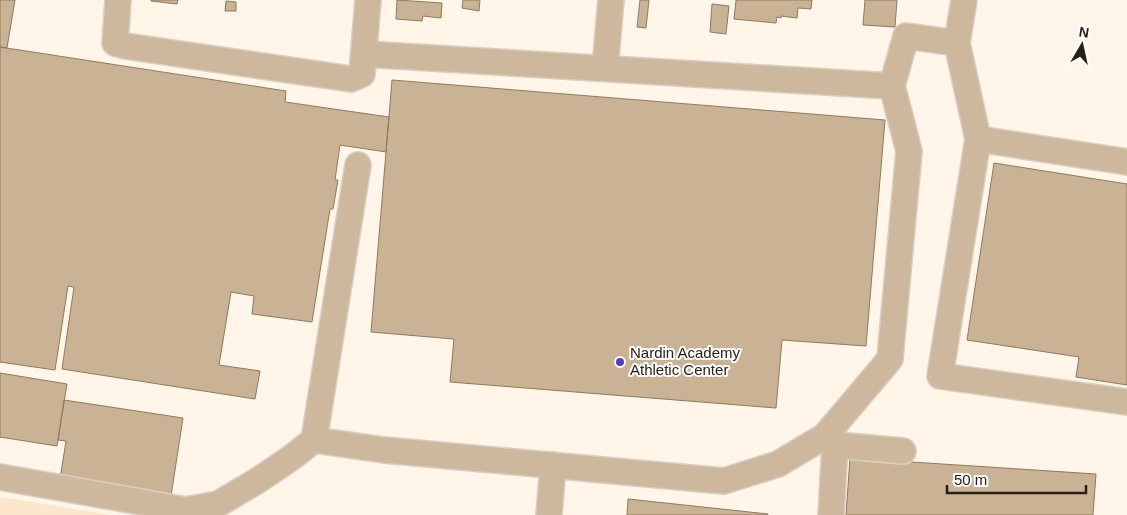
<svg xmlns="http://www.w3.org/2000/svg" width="1127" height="515" font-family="Arial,sans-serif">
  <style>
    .green { fill: #fbe6cb }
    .building { fill: #cab394; stroke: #8f795d }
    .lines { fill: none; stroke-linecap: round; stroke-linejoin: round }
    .minor-casing { stroke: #d8cfc3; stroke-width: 28 }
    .minor { stroke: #cdb89d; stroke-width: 25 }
    .poi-dot { fill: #5240b8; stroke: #fff; stroke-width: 2 }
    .labels { text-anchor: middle; stroke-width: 4; stroke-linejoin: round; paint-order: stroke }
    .poi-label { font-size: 15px; fill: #292015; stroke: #fff; text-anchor: start }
  </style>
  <rect width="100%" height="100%" fill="#fff5e9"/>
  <path class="green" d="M0,497L112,515H0Z"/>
  <path class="building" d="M0,0H15L7,48L0,47Z
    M151,0H178L177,4L151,1Z
    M397,0L442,3L441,18L423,16L422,21L396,19Z
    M463,0H480L479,11L462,8Z
    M640,0H649L646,28L637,27Z
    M736,0H812L811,9L798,8L797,18L781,16V18L777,17L776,23L734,19Z
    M865,0H897L895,27L863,25Z
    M226,1L236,2V11H225Z
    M712,4L729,6L726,34L710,32Z
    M0,47L286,91L285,102L389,117L386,152L340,145L335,180H338L333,209H330L312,322L252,314L254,296L231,292L219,365L260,371L255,399L62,369L74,287L68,286L55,370L0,362Z
    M392,80L885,120L866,346L782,340L776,408L450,382L454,339L371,332Z
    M994,163L1127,184V385L1076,377L1079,357L967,340Z
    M0,373L67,384L57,446L0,437Z
    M64,400L183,418L171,496L60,479L66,441L58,440Z
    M850,458L1096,474L1093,515H846Z
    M628,499L768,514V515H627Z"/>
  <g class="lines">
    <defs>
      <path id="minor" d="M118,0L115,43L125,46L351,79L362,74L368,0
        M964,0L957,43L978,139L940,376L1127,402
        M364,54L892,86L906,36L957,43
        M605,68L611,0
        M978,139L1127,162
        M358,165L314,440L384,450L724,481L778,464L825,436L890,359L909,151L892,86
        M0,477L186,510L218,504L257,481L291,458L314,440
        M549,515L553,465
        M831,515L835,445L903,451"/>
    </defs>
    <use href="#minor" class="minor-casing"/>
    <use href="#minor" class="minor"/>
  </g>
  <circle class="poi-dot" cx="620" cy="362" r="5"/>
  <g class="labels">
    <g class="poi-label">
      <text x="630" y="358">Nardin Academy<tspan x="630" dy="17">Athletic Center</tspan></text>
    </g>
  </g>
  <g transform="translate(1082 45) rotate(9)" stroke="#ffffff" stroke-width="4" paint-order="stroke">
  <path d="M0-4L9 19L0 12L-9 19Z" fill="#292015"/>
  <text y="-8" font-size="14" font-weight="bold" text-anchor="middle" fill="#292015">N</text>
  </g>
  <path d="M947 485v8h139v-8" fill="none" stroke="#292015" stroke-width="2.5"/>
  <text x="954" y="485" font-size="15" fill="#292015" stroke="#ffffff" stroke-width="4" paint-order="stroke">50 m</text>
</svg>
